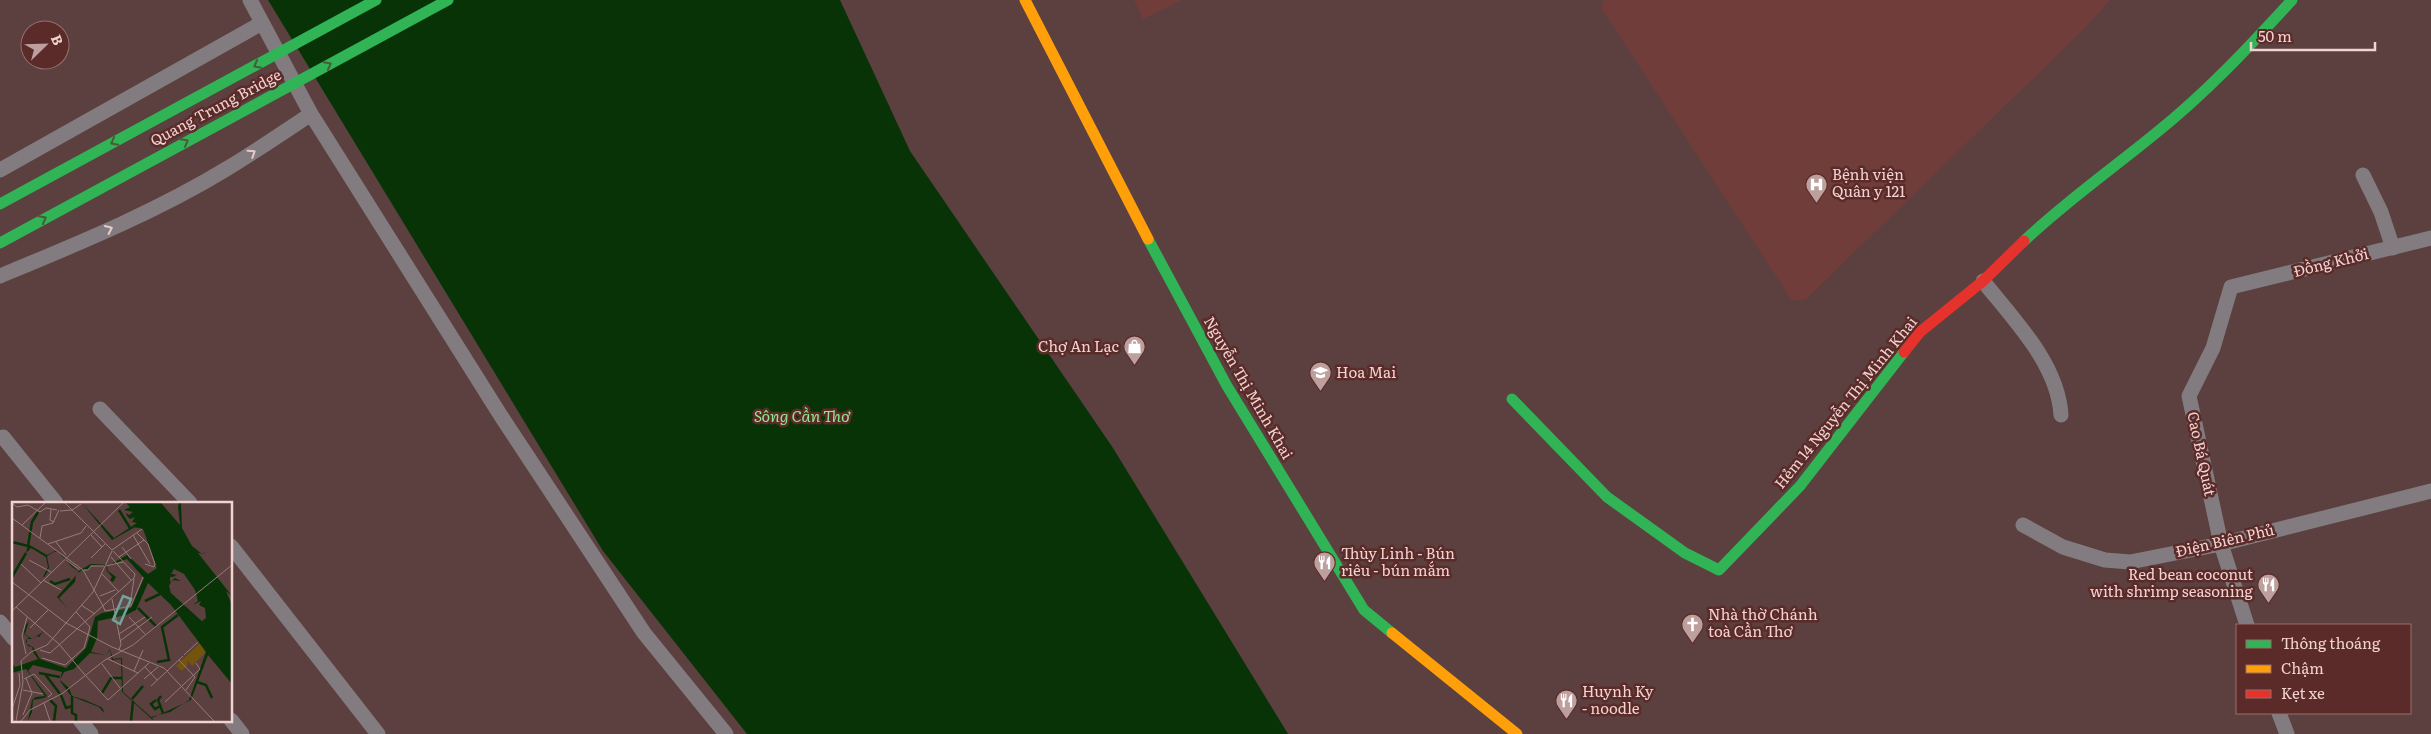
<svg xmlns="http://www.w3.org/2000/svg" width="2431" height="734" font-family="Literata,serif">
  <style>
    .built { fill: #713d3b }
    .water { fill: #083307 }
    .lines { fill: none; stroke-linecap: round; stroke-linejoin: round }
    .street { stroke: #827c81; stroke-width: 15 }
    .fast { stroke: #30b455; stroke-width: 11 }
    .slow { stroke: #ff9f0a; stroke-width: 11 }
    .jam { stroke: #e5322d; stroke-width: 11 }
    .fast-bridge { stroke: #30b455; stroke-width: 11 }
    .oneway { stroke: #4b5b38 }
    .oneway2 { stroke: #e7cac9 }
    .labels { text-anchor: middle; stroke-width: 5; stroke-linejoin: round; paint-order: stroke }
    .street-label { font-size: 15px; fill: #f2d3d1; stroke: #5a2b29 }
    .poi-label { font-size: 15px; fill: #f2d3d1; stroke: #5a2b29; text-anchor: start }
    .water-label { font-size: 16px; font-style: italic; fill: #91e58c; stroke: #5a2b29 }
    .inset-river { fill: none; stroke: #083307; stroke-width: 2.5 }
    .inset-road { fill: none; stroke: #977b79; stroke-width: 1 }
    .view { fill: #75a09b; fill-opacity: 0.15; stroke: #75a09b; stroke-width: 2.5 }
    .inset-edge { fill: none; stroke: #f2d3d1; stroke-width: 2.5 }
  </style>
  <rect width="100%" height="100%" fill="#5b403f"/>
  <path class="built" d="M1134,0H1182L1143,19Z
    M1603,0H2110L2082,31L1806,299L1798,301L1791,299L1602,9Z"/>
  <path class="water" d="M268,0H840L910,151L1113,448L1288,734H747L603,551Z"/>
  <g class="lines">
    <path class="street" d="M250,0L311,114L501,416L644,633L726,734
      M0,170L262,23
      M2363,175L2381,212L2393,248
      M0,276C77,244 156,212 228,168C256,151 284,132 311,114
      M1983,281C2014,320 2058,364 2061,415
      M100,409L190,503
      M3,437L56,503
      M2023,525L2063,547L2105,560L2130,562L2221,544L2431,491
      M231,546L378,734
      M0,622L14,639
      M2247,625L2221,544L2189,396L2213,348L2231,287L2431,238
      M2279,713L2287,734
      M80,720L91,734
      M231,720L242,734"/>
    <path class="fast" d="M1148,239L1227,386L1364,610L1392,633
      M2024,241C2065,202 2112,169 2156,133C2206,93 2249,47 2292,0
      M1512,399L1607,497L1685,553L1719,570L1800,486L1904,352"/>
    <path class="slow" d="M1025,0L1148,239
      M1392,633L1517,734"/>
    <path class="jam" d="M1904,352L1920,332L1983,281L2024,241"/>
    <path class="fast-bridge" d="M0,204L376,0
      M0,243L448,0"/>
  </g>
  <defs><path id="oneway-chevron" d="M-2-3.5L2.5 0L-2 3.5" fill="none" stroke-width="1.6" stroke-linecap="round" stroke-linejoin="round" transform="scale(1.25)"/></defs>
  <g class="oneway">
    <use href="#oneway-chevron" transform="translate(257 65) rotate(152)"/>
    <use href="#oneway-chevron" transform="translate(328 65) rotate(-28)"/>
    <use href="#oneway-chevron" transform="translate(114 142) rotate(152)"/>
    <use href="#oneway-chevron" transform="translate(185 142) rotate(-28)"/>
    <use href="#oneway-chevron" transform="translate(43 219) rotate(-28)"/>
  </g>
  <g class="oneway2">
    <use href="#oneway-chevron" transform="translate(252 153) rotate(-33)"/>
    <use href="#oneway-chevron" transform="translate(109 229) rotate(-25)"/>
  </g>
  <defs>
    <symbol id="hospital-pin" viewBox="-11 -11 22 30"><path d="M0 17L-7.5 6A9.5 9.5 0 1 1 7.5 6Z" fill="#bda09e" stroke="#5a2b29"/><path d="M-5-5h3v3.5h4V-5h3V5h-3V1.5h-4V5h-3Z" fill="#fff"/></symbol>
    <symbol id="shop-pin" viewBox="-11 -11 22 30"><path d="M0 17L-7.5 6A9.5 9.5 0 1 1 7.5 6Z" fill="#bda09e" stroke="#5a2b29"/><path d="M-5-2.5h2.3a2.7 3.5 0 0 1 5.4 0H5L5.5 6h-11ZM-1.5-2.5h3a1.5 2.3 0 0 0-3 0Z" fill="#fff"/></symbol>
    <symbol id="school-pin" viewBox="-11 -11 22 30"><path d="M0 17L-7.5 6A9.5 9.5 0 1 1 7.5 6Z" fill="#bda09e" stroke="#5a2b29"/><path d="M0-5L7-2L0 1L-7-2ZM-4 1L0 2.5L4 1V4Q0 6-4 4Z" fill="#fff"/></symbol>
    <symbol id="restaurant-pin" viewBox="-11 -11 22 30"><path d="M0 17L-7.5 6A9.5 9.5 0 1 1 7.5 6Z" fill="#bda09e" stroke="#5a2b29"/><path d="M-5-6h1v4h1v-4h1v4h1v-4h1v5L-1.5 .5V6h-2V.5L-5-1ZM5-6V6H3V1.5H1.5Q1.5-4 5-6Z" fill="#fff"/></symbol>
    <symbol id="church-pin" viewBox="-11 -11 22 30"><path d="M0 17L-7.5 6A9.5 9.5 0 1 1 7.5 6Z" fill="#bda09e" stroke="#5a2b29"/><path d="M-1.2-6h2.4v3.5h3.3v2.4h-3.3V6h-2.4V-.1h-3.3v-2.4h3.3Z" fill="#fff"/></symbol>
  </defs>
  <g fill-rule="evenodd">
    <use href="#hospital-pin" x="1804" y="172" width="25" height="34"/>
    <use href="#shop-pin" x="1122" y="334" width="25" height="34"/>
    <use href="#school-pin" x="1308" y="360" width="25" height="34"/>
    <use href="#restaurant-pin" x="1312" y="550" width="25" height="34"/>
    <use href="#restaurant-pin" x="2256" y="572" width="25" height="34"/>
    <use href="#church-pin" x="1680" y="612" width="25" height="34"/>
    <use href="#restaurant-pin" x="1554" y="688" width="25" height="34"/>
  </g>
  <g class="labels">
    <g class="street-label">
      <text transform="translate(216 108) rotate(-28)" y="5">Quang Trung Bridge</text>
      <text transform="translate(2331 263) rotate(-14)" y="5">Đồng Khởi</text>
      <text transform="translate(1248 388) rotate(60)" y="5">Nguyễn Thị Minh Khai</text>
      <text transform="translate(1846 403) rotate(-51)" y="5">Hẻm 14 Nguyễn Thị Minh Khai</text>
      <text transform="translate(2201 454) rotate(78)" y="5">Cao Bá Quát</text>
      <text transform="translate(2225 541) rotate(-13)" y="5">Điện Biên Phủ</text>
    </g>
    <g class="poi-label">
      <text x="1832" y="180">Bệnh viện<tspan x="1832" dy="17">Quân y 121</tspan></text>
      <text x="1119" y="352" text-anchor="end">Chợ An Lạc</text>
      <text x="1336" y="378">Hoa Mai</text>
      <text x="1341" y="559">Thùy Linh - Bún<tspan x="1341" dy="17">riêu - bún mắm</tspan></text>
      <text x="2253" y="580" text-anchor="end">Red bean coconut<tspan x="2253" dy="17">with shrimp seasoning</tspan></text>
      <text x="1708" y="620">Nhà thờ Chánh<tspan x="1708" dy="17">toà Cần Thơ</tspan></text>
      <text x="1582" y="697">Huynh Ky<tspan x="1582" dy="17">- noodle</tspan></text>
    </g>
    <g class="water-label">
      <text x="802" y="422">Sông Cần Thơ</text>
    </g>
  </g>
  <g transform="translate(12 502)">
    <rect width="220" height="220" fill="#5b403f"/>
    <path d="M181,130L189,139L193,151L180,164L175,158L176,162L170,169L164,164L188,141L182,135Z" fill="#74540c"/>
    <path d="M70,1L102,36L125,21L120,20L123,15L118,17L115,14L114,11L117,13L121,10L112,8L118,5L114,1H149L168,23L166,5L167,1H169L170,26L180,44L190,52L195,49L209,51L195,49L191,52L186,51L220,94L214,89L220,103V182L196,153L179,198L140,216L142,219L110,190L109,157L100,158L98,148L94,153L78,151L62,167L52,170L48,178L57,186L60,194L73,198L89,205L91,207L92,211L87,205L59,194L48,179L50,170L21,163L16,169L35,194L32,196L21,198L20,210L16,219L20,198L24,195L33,194L14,167L0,171V161L3,165L26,157L21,150L20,145L16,144L14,140V138L17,135L13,133L12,130L14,123L17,119L9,100L17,119L13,132L20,137L31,130L27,135L24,134L20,137H15V142L21,145L28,157L54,166L74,146L83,115L90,111L119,106L132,76L115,57L95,64L96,69L104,75L101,80L98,78L100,75L95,69L94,64L79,63L76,68L71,67L64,73L63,80L47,96L55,106L45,95L67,70L60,65L46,50H42L35,54L37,65L35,71L32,75H31L36,65L34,55L19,46L14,51L16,42L35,53L43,49L46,50L66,69L79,62L98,63L115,53L136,72L145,66L131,27L123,25L100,38ZM162,67L172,72L183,88L186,99L181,103L189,99L187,103L193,106L194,116L190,119L193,122L159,91L157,84L160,78L169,79L163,76L158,80V75L163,74L165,72L158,74ZM136,81L159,103L194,150L177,198L158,210L139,215L111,190L110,156L101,157L98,147L94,153L79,150L85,136L86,119L114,113L124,108Z" fill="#083307" fill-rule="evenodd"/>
    <path class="inset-river" d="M107,8L118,26M123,25L152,7M0,40L16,44L20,20L26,10M144,64H155L156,74L162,73M0,75L14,51M38,79L43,82L58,77M133,99L148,92M126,106L144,124M145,160L157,158L150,125L166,113M27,171L48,175M33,172L48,192M185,180L194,183L200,196M90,191L99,176H110M49,193L54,206L60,204M60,194V211L64,213V219M149,194L146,198L151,211M120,197L131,184M38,198L44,204L42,219M144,198L139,202L143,207L148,204M119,219L121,199"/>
    <path class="inset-road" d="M0,1L5,5L16,3L28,10L34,6L45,8M53,1L100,48M39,7L38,18L42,20M48,9L60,8L69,2M0,16L71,68L91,104M10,23L33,1M125,31L136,42L143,62L142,65L133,62M79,33L90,45M121,33L138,62M28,36L30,24L41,21L47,8M44,40L54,53M36,42L69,31L74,24M110,45L119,57M100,48L130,27M101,49L123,72L122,76M99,55L119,78M107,55L132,38M79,56L93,42M17,58L39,70M54,58L68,68M9,62L29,81M94,64L111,60M72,68H76L79,64H92M89,71L107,90M31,78L49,88M0,80L54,121L100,145L152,166L202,219M88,94L103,88M100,97L109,142L107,148M69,103L83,112M118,103L122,77M91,104L93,109L119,104M119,104L131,75M4,105L47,142M0,109L111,1M117,115L133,132M18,126L36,108M107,132L133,115M108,139L140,115M47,142L73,173M28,148L38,151L122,76M14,152L10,134L15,115M172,153L186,140M30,156L53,163L72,146L78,125L64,110M96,157L126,171M167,158L183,175L174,188M90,162L108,186M133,165L145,178M122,169L131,148M155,169L171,154M74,174L96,198L137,161M14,176L20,191M12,177L22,172L40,192L36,195M132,177L146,165M139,184L154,170M11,188L31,192M153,200L188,167L184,161M32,201L38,219M0,207L8,183L7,171M11,213L20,191M4,219L11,180L9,159L19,150L35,143L81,90L100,49M9,219L18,208L51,191L93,158L121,143L220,63"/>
    <path class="view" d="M111,94L119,97L108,122L101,118Z"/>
    <rect width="220" height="220" class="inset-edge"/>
  </g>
  <rect x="2236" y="624" width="175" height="90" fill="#5a2b29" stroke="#976e6c"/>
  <rect x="2246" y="640" width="25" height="8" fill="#30b455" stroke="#976e6c"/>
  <text x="2281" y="649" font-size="15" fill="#f2d3d1">Thông thoáng</text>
  <rect x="2246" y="665" width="25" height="8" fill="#ff9f0a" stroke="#976e6c"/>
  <text x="2281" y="674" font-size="15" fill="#f2d3d1">Chậm</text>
  <rect x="2246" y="690" width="25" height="8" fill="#e5322d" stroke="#976e6c"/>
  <text x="2281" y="699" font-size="15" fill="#f2d3d1">Kẹt xe</text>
  <g transform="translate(45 45) rotate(67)"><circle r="24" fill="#5a2b29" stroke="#976e6c"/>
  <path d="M0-4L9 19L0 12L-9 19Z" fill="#bda09e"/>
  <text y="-8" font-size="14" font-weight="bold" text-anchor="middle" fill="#f2d3d1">B</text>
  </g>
  <path d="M2251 42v8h124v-8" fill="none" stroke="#f2d3d1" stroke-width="2.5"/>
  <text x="2258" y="42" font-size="15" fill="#f2d3d1" stroke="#5a2b29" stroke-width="4" paint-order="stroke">50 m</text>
</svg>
